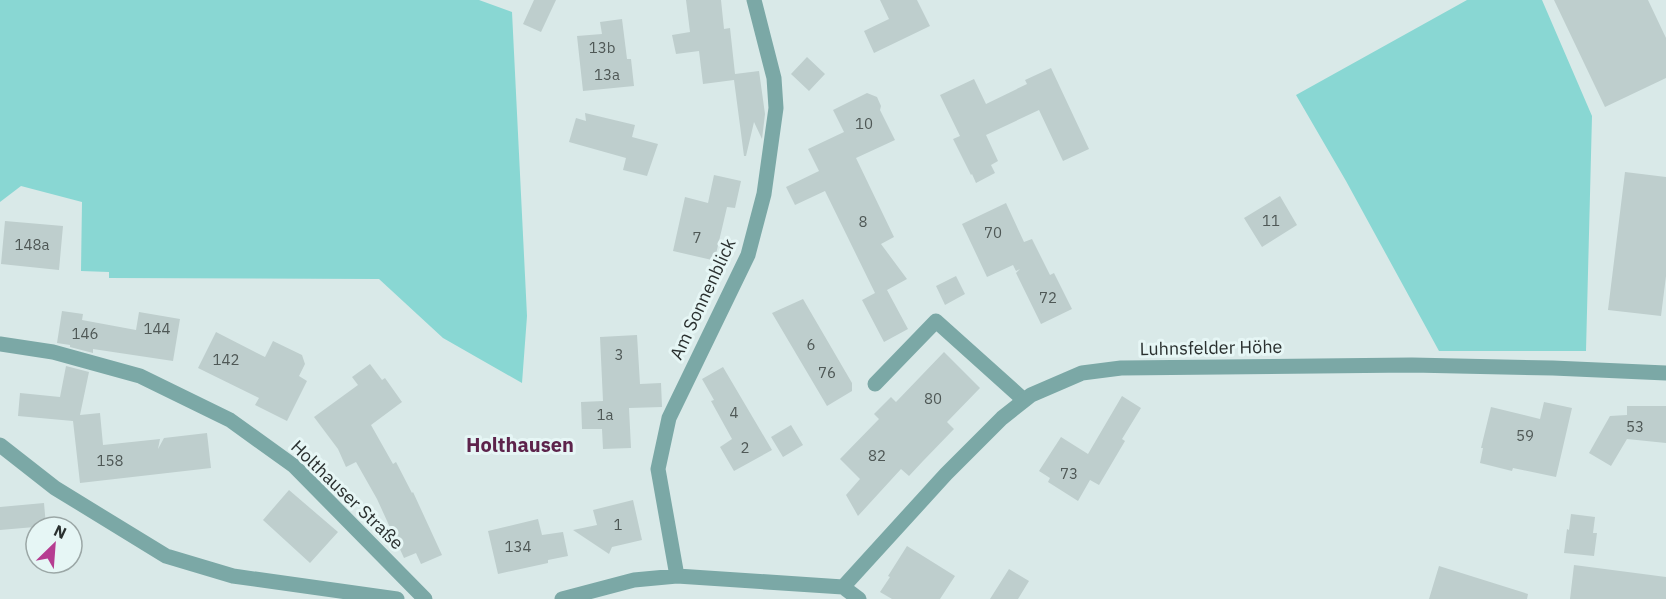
<svg xmlns="http://www.w3.org/2000/svg" width="1666" height="599" font-family="'IBM Plex Sans',sans-serif">
  <style>
    .green { fill: #89d7d3 }
    .building { fill: #bececd }
    .lines { fill: none; stroke-linecap: round; stroke-linejoin: round }
    .lane { stroke: #7ba8a6; stroke-width: 15 }
    .street { stroke: #7ba8a6; stroke-width: 15 }
    .labels { text-anchor: middle; stroke-width: 6; stroke-linejoin: round; paint-order: stroke }
    .number-label { font-size: 15px; fill: #4f5856 }
    .street-label { font-size: 18px; fill: #2a302f; stroke: #e6f6f5 }
    .neighbourhood-label { font-size: 20px; font-weight: bold; fill: #5d234b; stroke: #e6f6f5 }
  </style>
  <rect width="100%" height="100%" fill="#d9e9e8"/>
  <path class="green" d="M0,0H479L512,12L527,316L522,383L443,338L379,279L109,278V272L81,271L82,202L21,186L0,202Z
    M1467,0H1542L1592,116L1586,351H1439L1346,181L1296,95Z"/>
  <path class="building" d="M534,0H556L541,32L523,24Z
    M686,0H721L724,29L730,28L735,74L759,71L765,114L762,139L754,122L746,156H744L734,80L703,84L699,51L676,54L672,35L690,32Z
    M880,0H917L930,26L874,53L864,31L889,19Z
    M1554,0H1648L1666,38V78L1605,107Z
    M622,19L627,59H631L634,86L583,91L577,36L602,34L600,22Z
    M807,57L825,74L809,91L791,74Z
    M1051,68L1089,149L1063,161L1039,110L986,135L998,161L991,165L995,173L976,183L972,174L971,175L953,139L960,136L940,95L974,79L986,104L1027,84L1025,80Z
    M867,93L877,97L881,106L880,110L895,140L856,158L894,237L881,244L907,279L887,290L908,329L884,342L862,300L875,293L825,191L795,205L786,187L819,171L808,149L844,132L833,110Z
    M585,113L635,125L632,137L658,144L647,176L623,170L626,158L569,142L576,118L586,121Z
    M1625,172L1666,177V276L1661,316L1608,310Z
    M714,175L741,181L735,208L727,207L716,254H714L712,260L673,251L685,197L708,203Z
    M1280,196L1297,225L1262,247L1244,218Z
    M1006,203L1024,242L1032,239L1050,275L1054,273L1072,309L1041,324L1016,273L1020,269L1016,271L1013,265L987,277L962,224Z
    M5,221L63,226L59,270L1,264Z
    M956,276L965,294L945,305L936,286Z
    M803,299L852,383V391L827,406L772,313Z
    M62,311L83,314L82,320L136,330L139,312L180,319L173,361L93,349V353L70,347V345L57,343Z
    M216,332L265,357L273,341L302,355L305,364L299,376L307,381L287,421L255,405L259,398L198,368Z
    M637,335L640,384L661,383L662,407L629,408L631,448L603,449L602,429H582L581,402L603,401L600,337Z
    M944,352L980,388L947,422L954,429L923,461L909,476L901,469L858,516L846,495L860,479L840,459L879,419L874,414L891,397L896,402Z
    M370,364L382,380L385,378L402,402L371,425L393,464L396,462L412,493L413,492L442,555L421,564L416,553L404,558L377,499L356,462L346,467L338,449L314,417L358,385L352,377Z
    M66,366L89,372L80,415L100,413L103,445L160,439L158,449L164,438L207,433L211,468L80,483L73,421L18,416L20,393L60,397Z
    M723,367L772,450L734,471L720,447L732,439L711,401L714,400L702,379Z
    M1122,396L1141,408L1122,439L1125,441L1099,485L1090,480L1078,501L1048,482L1050,478L1039,471L1061,437L1088,454Z
    M1544,402L1572,408L1556,477L1513,468L1512,471L1480,463L1483,448H1481L1491,407L1540,419Z
    M1627,406H1666V443L1627,439L1611,466L1589,453L1610,416L1627,415Z
    M791,425L803,445L783,457L771,437Z
    M289,490L338,532L310,563L263,520Z
    M633,500L642,540L612,547L609,554L573,530L597,525L593,510Z
    M44,503L46,526L0,530V507Z
    M1571,514L1595,517L1593,533H1597L1594,556L1564,553L1567,529L1569,530Z
    M538,519L542,535L563,532L568,556L548,560V563L498,574L488,531Z
    M907,546L955,576L940,599H892L880,592L890,577L888,576Z
    M1574,565L1666,577V599H1570Z
    M1439,566L1528,594L1527,599H1429Z
    M1009,569L1029,581L1018,599H990Z"/>
  <g class="lines">
    <path class="lane" d="M875,384L936,321L1024,400"/>
    <path class="street" d="M0,344L53,352L140,376L230,420L294,466L425,599
      M0,445L55,488L166,556L233,576L397,599
      M677,576L658,469L669,418L748,255L764,194L776,108L774,78L754,0
      M843,587L946,474L1002,418L1031,395L1082,373L1121,368L1412,365L1553,368L1666,373
      M562,599L634,580L677,576L843,587L859,599"/>
  </g>
  <g class="labels">
    <g class="number-label">
      <text x="602" y="53">13b</text>
      <text x="607" y="80">13a</text>
      <text x="864" y="129">10</text>
      <text x="1271" y="226">11</text>
      <text x="863" y="227">8</text>
      <text x="993" y="238">70</text>
      <text x="697" y="243">7</text>
      <text x="32" y="250">148a</text>
      <text x="1048" y="303">72</text>
      <text x="157" y="334">144</text>
      <text x="85" y="339">146</text>
      <text x="811" y="350">6</text>
      <text x="619" y="360">3</text>
      <text x="226" y="365">142</text>
      <text x="827" y="378">76</text>
      <text x="933" y="404">80</text>
      <text x="734" y="418">4</text>
      <text x="605" y="420">1a</text>
      <text x="1635" y="432">53</text>
      <text x="1525" y="441">59</text>
      <text x="745" y="453">2</text>
      <text x="877" y="461">82</text>
      <text x="110" y="466">158</text>
      <text x="1069" y="479">73</text>
      <text x="618" y="530">1</text>
      <text x="518" y="552">134</text>
    </g>
    <g class="street-label">
      <text transform="translate(703 299) rotate(-65)" y="6">Am Sonnenblick</text>
      <text transform="translate(1211 348) rotate(-1)" y="6">Luhnsfelder Höhe</text>
      <text transform="translate(347 495) rotate(44)" y="6">Holthauser Straße</text>
    </g>
    <g class="neighbourhood-label">
      <text x="520" y="452">Holthausen</text>
    </g>
  </g>
  <g transform="translate(54 545) rotate(25)"><circle r="28" fill="#e6f6f5" stroke="#9ba7a6" stroke-width="1.5"/>
  <path d="M0-4.5L10 22L0 15L-10 22Z" fill="#b63d91"/>
  <text y="-9" font-size="16" font-weight="bold" text-anchor="middle" fill="#2a302f">N</text>
  </g>
</svg>
